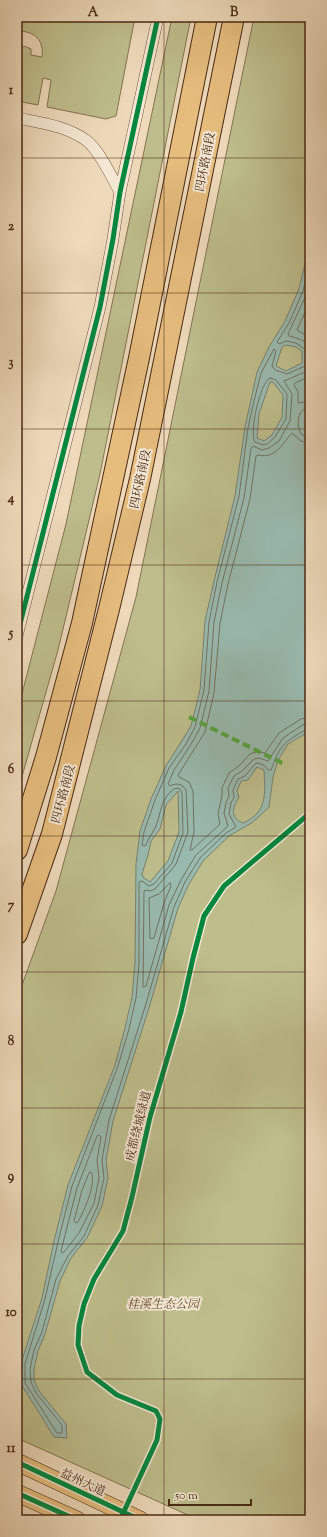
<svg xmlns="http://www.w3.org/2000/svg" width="327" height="1537" font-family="'Sorts Mill Goudy','Noto Serif SC',serif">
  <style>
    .green { fill: #bebe8c; stroke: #847450 }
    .water { fill: #99bbb0; stroke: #798171; fill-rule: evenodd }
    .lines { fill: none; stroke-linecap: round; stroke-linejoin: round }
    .shore { stroke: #727262; stroke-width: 1 }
    .minor-casing { stroke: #73563d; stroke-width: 12 }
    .primary-casing { stroke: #4a2a13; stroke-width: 18 }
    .motorway-casing { stroke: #4a2a13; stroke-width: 22 }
    .minor { stroke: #f4e7d3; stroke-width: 11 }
    .primary { stroke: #e7bd7e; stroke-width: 17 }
    .motorway { stroke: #e7bd7e; stroke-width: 20 }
    .quiet { stroke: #56a43f; stroke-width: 4; stroke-dasharray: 8 4; stroke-linecap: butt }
    .cycleway-casing { stroke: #f4e7d3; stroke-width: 8 }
    .cycleway { stroke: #00873e; stroke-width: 5 }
    .grid { fill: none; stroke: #4a2a13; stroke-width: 1; stroke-opacity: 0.55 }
    .labels { text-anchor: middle; stroke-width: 4; stroke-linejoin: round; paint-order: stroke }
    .street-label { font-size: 12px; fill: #4a2a13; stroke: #f4e7d3 }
    .park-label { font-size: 12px; font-style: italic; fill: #61482b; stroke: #f4e7d3 }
    .neatline { fill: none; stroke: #4a2a13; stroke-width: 1.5 }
    .grid-label { font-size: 13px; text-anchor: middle; font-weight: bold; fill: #4a2a13 }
  </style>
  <rect width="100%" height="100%" fill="#eedabb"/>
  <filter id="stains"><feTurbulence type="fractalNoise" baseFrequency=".005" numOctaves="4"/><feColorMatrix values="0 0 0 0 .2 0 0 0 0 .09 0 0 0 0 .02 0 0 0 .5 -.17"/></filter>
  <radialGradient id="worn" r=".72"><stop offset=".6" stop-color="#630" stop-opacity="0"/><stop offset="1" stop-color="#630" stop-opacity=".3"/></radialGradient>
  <path class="green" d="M17,17H135L116,116L106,119L47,107L51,80L43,78L38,105L17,101V48C22,45 25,46 31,49V55L42,57C44,40 35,31 17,31Z
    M172,17H191L100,474L58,650L17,794V713L66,524Z
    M254,17H310V1520H199L17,1438V999L56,891L136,597Z"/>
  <path class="water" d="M310,242V416H308L307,427L310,431V731L288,744L280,757L277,764L273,777L269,807L253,822L229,836L203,861L189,884L178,908L149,1008L113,1121L106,1160L108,1178L102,1206L87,1238L71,1258L60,1281L45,1334L38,1351L34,1369V1380L39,1391L66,1424L67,1438L54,1437L21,1384V1363L42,1298L54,1241L68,1185L115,1065L125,1028L132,997L135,963L136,864L140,831L151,799L166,766L191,726L200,690L205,621L214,581L235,496L245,427L257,372L269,347L285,321L299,289ZM286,345L296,347L302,351V363L286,371L276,366L282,347ZM270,382H273L283,395L282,417L272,435L264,441L257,438L259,414ZM257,767L264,770C265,794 268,812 243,823C229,817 233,808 239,797L237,791L241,781L248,780ZM178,791L179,832L168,861L150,882L143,877L142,874L148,855L151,841L160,829L166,805Z"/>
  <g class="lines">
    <path class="shore" d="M310,261L303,291L289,323L277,342L279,344L286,341L296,343L306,350L305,366L287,374L275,370L272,366L276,351L274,349L261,373L254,401L248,428L239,496L217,582L209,622L204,690L195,727L186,744L169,768L155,800L144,832L142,845L144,846L146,845C148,838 153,833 156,826C161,813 161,796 176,788L180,789L182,793L183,833L172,863L154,884L149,886L142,881L139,882V963L136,998L129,1029L118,1066L72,1186L58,1242L45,1299L25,1364V1383L57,1433H62V1425L36,1393L31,1382L30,1369L34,1350L42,1332L56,1279L68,1256L84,1236L98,1205L104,1178L102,1160L109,1120L145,1007L174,907L185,882L200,858L226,833L236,827L229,814L231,803L234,797L233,790L238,779L245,776L256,763C261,763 266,766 268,770H271C280,745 284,742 307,729L310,728
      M310,282L307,293L288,334L289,336C297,338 305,340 310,347
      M310,301L297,330L310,338
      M310,367L305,372L284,381L292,394L290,421L279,441L269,448L262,450L253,446L251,448L244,498L222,583L214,622L209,691L200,728L190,746L174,770L168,784L170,786C176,783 182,783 186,790L188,832L176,864L156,888L151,891L145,890L144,891L143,987L146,986L169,905L181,880L196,855L228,826L224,813L226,803L229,796L228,788L234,776L242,771L254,759L259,758L268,761L283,738L304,724L310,723
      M310,376L295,383L294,385L298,392V403L310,401
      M270,378L276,380L287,394L286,419L275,437L267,444L263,445L255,442C249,433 260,382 270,378Z
      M310,407C297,408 295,426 302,435L310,437
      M310,444L301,441L292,433C282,444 276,459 258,455L256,456L250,499L228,584L220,623L214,693L205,732L178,775L179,777L189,782L193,791L194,832L190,850H192L220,824L218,814L222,796V788L229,773L239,766L250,754L256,752L265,753L279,733L301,719L310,717
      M170,883L171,886L164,903L154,938L151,939L150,938L149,898L159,894Z
      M99,1135L101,1137L97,1160L99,1178L94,1203L79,1233L64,1252L62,1253L61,1251L63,1243L77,1188L97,1136Z
      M91,1172C97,1184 84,1210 78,1222L76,1223L74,1221L82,1190L89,1173Z"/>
    <defs>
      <path id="minor" d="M17,118C41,123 67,126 87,141C100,151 112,178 120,192
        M17,636L100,307L113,239L120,192L158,17"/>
      <path id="primary" d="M17,1462L140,1520
        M17,1493L77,1520"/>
      <path id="motorway" d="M17,850L46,757L82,623L139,358L207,17
        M17,934L52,834L109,609L140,479L234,17"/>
    </defs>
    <use href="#minor" class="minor-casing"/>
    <use href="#primary" class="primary-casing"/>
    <use href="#motorway" class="motorway-casing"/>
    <use href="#minor" class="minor"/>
    <use href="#primary" class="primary"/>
    <use href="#motorway" class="motorway"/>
    <path class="quiet" d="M189,717L284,764"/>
    <defs>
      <path id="cycleway" d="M17,636L100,307L113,239L120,192L158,17
        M17,1462L140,1520
        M17,1493L77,1520
        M120,1520L157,1440L160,1419L156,1411L117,1395L87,1372L78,1345L79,1326L84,1304L94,1279L123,1231L132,1197L150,1117L181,1012L193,958L204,916L224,886L310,813"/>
    </defs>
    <use href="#cycleway" class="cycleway-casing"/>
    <use href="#cycleway" class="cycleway"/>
  </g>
  <path class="grid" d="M164,17V1520M17,158H310M17,293H310M17,429H310M17,565H310M17,701H310M17,836H310M17,972H310M17,1108H310M17,1244H310M17,1379H310"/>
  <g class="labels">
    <g class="street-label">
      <text transform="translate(205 162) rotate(-79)" y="4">四环路南段</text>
      <text transform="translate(140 479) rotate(-78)" y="4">四环路南段</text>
      <text transform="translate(63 794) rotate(-75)" y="4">四环路南段</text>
      <text transform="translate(138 1126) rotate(-76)" y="4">成都绕城绿道</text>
      <text transform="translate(83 1482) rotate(25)" y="4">益州大道</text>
    </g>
    <g class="park-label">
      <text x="163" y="1308">桂溪生态公园</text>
    </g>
  </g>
  <rect width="327" height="1537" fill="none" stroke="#eedabb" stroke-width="44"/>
  <path d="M169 1499v6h82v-6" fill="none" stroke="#4a2a13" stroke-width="2"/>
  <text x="175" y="1499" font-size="12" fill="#4a2a13" stroke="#f4e7d3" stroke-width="3" paint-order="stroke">50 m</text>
  <rect x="22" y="22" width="283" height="1493" class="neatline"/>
  <g class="grid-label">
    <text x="93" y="16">A</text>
    <text x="234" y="16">B</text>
    <text x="11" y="94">1</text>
    <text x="11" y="230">2</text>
    <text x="11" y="366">3</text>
    <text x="11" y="502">4</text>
    <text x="11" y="637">5</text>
    <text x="11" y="773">6</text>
    <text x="11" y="909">7</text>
    <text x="11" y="1045">8</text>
    <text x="11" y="1180">9</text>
    <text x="11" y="1316">10</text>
    <text x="11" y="1452">11</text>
  </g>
  <rect width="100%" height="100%" filter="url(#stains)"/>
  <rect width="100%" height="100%" fill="url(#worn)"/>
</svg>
